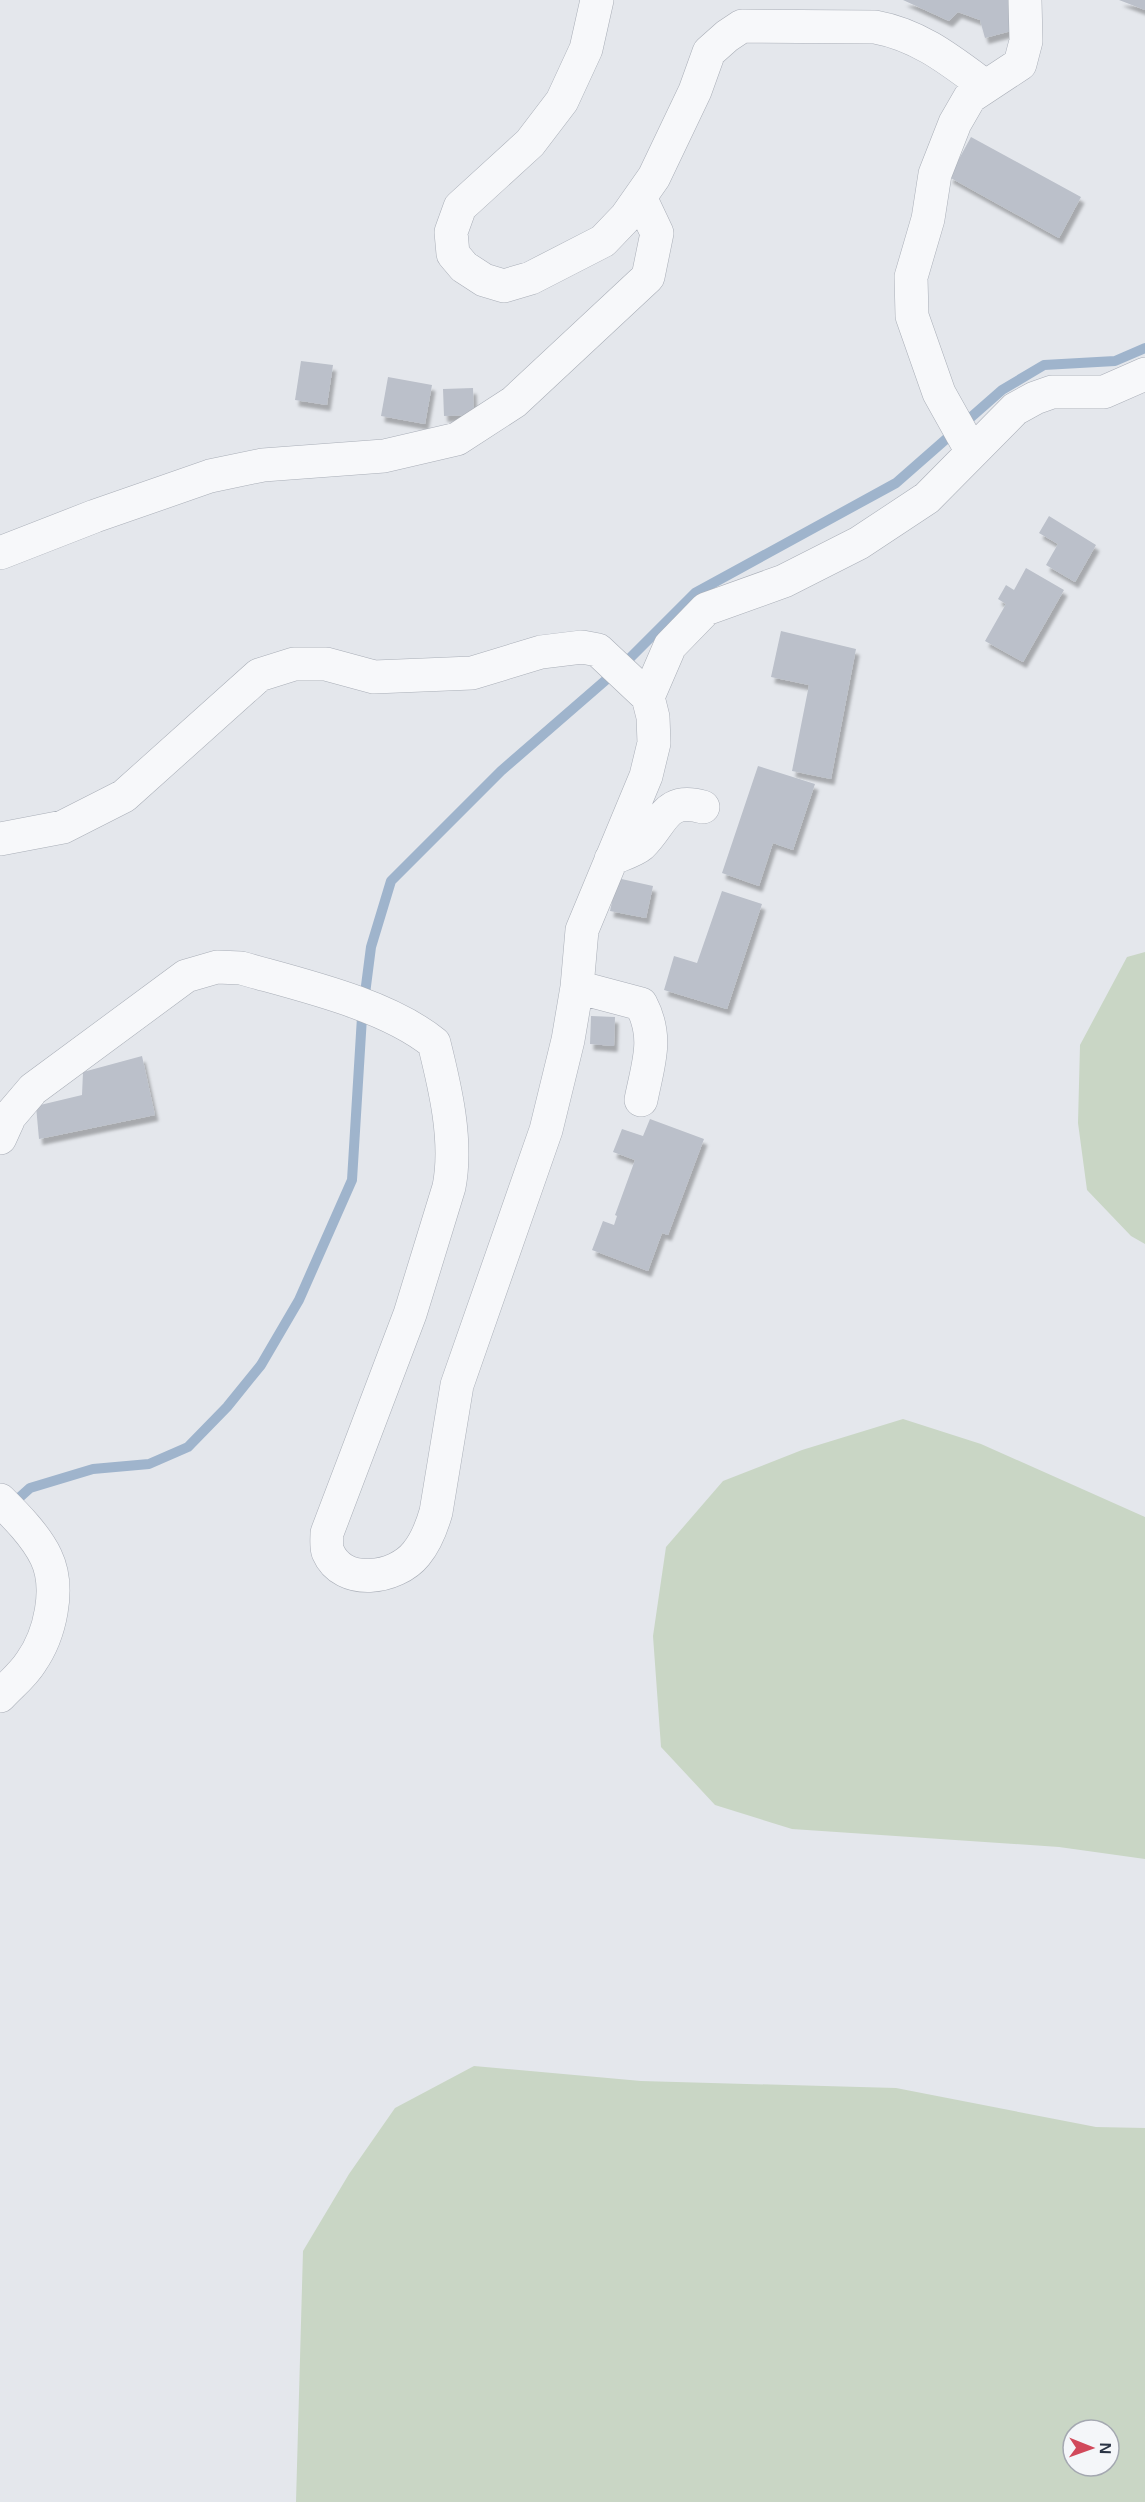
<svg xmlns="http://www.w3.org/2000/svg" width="1145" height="2502" font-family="Helvetica,sans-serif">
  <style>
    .green { fill: #c9d6c5; fill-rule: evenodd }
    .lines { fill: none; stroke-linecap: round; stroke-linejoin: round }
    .stream { stroke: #9fb4cc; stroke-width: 10 }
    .building { fill: #bbc0ca; filter: url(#shadow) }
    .minor-casing { stroke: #a9aeb7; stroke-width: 34 }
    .minor { stroke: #f7f8fa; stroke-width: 33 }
  </style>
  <defs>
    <filter id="shadow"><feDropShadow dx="3.5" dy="6" stdDeviation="1.5" flood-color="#0004"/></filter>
  </defs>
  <rect width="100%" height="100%" fill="#e4e7ec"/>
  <path class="green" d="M1145,952V1244L1131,1236L1087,1190L1078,1123L1080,1045L1127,957Z
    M903,1419L981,1444L1145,1517V1859L1059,1847L792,1829L715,1805L661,1747L653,1636L666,1547L723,1481L802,1450Z
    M474,2066L641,2081L896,2088L1096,2127L1145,2128V2502H296L303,2251L349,2174L395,2108ZM1073,2430H1109V2466H1073Z"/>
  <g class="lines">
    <path class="stream" d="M10,1506L30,1488L93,1469L149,1464L188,1447L227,1407L261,1365L299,1300L352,1180L362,1017L371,947L391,881L501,771L622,666L695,593L896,483L1002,390L1044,365L1115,361L1145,348"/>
  </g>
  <path class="building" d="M903,0H1008L1011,31L985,38L980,20L958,12L949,21Z
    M1119,0H1145V10Z
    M971,137L1081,197L1059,238L949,177Z
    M301,361L333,365L327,405L295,400Z
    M388,377L432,385L425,424L381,416Z
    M473,388L474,415L444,416L443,389Z
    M1049,516L1096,545L1075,582L1046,565L1058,544L1039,533Z
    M1026,568L1064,590L1023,662L985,641L1006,604L998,599L1006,585L1014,590Z
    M781,631L856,649L831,779L792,771L809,685L771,677Z
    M758,766L815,784L793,850L773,843L759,886L722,873Z
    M617,878L653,886L646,918L610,911Z
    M722,891L762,904L727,1009L664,990L674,956L697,963Z
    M591,1016L615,1017L614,1046L590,1044Z
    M142,1056L155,1115L39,1139L36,1106L82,1095L83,1072Z
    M650,1119L704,1139L668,1235L662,1233L648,1271L592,1250L603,1221L614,1225L617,1216L615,1215L635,1160L613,1152L622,1129L643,1136Z"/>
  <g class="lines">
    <defs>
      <path id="minor" d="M640,197L654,177L695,91L709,52L727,36L742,26L875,27C919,35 950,60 985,86
        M972,452L939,393L912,316L911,277L928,219L935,174L955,123L970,97L1020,64L1026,41L1025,0
        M0,553L95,516L210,476L263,465L384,456L457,439L514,402L648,277L657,233L640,197L626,217L603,241L531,278L504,286L484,280L464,267L453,254L451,232L460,207L530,143L562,101L586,49L597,0
        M648,697L670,646L706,609L784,581L859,543L927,498L1015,409L1035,398L1052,392H1104L1145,374
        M0,839L63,827L124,796L259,675L294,664H326L374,677L472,673L541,652L582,647L598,650L648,697L653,717L654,743L646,776L582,930L577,987L568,1040L546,1130L457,1385L436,1512C432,1526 426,1542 416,1554C396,1579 343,1587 328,1552C326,1547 327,1539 327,1533L410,1314L449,1187C458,1141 445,1087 434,1043C386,1004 301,985 241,968L217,967L186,976L33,1089L10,1116L0,1138
        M611,859C620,855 634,851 641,845C664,823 664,796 703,807
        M577,987L641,1004C659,1038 648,1064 641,1100
        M0,1500C16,1516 36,1536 46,1557C61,1588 50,1635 31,1662C23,1675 10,1685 0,1696"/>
    </defs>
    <use href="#minor" class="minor-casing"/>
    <use href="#minor" class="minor"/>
  </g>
  <g transform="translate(1091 2448) rotate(91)"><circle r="28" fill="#f4f6f9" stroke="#a4a8b1" stroke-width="1.5"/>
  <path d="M0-4.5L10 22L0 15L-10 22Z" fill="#d1495b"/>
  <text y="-9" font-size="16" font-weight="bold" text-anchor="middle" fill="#2b3445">N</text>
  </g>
</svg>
